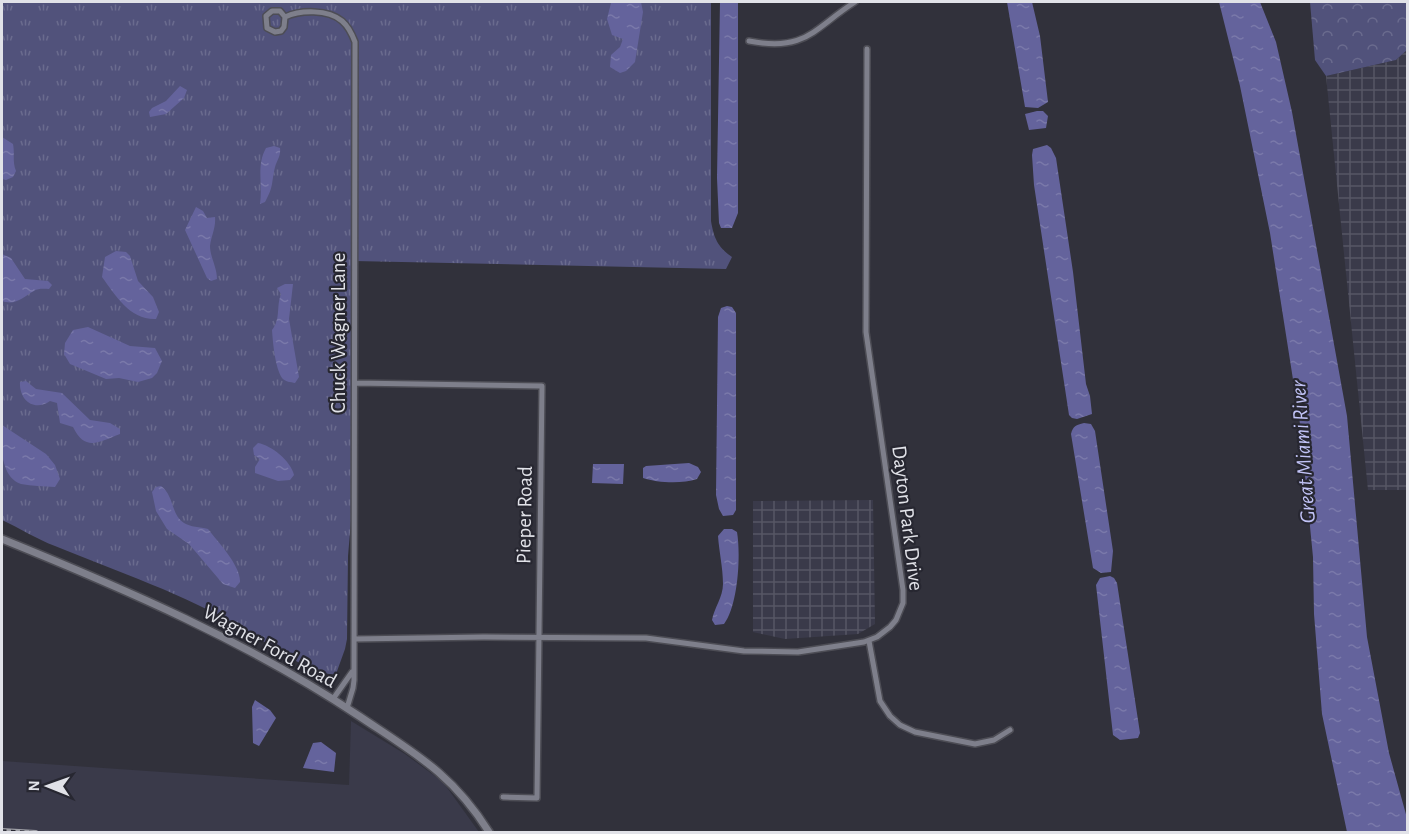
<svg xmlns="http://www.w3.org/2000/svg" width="1409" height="834" font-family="'Alegreya Sans',sans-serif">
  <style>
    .built { fill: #3a3a4a }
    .industrial { fill: url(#industrial-grid) }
    .grass { fill: url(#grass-tufts) }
    .forest { fill: url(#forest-crowns) }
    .water { fill: url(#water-ripples) }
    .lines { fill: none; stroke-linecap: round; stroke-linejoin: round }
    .street-casing { stroke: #4d4d55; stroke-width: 8 }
    .secondary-casing { stroke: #4d4d55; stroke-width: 10 }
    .street { stroke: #7e7f8b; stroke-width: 5 }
    .secondary { stroke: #7e7f8b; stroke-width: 7 }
    .rail-casing { stroke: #9e9fa6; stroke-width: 4 }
    .rail { stroke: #272731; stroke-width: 1.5; stroke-dasharray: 4.5; stroke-linecap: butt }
    .labels { text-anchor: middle; stroke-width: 4.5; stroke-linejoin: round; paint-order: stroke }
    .street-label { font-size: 21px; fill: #e1e2e8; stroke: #272731 }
    .water-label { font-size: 22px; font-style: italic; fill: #c1c3f6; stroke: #272731 }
  </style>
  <defs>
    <pattern id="industrial-grid" width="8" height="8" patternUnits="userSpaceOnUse" patternTransform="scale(1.5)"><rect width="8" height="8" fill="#3a3a4a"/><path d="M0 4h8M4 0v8" fill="none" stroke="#565664"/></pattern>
    <pattern id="grass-tufts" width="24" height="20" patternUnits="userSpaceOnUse" patternTransform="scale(1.5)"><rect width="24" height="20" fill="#51527b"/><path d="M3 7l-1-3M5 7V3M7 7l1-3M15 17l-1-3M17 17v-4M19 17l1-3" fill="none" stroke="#6a6b8e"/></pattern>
    <pattern id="forest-crowns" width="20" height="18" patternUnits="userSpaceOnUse" patternTransform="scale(1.5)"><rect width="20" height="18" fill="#51527b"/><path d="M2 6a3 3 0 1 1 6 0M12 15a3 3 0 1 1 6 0" fill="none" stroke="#6a6b8e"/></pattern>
    <pattern id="water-ripples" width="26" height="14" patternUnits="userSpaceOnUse" patternTransform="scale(1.5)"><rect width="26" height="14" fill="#64639c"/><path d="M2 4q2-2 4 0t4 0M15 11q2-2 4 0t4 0" fill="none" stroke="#7a79aa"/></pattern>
  </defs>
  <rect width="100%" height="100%" fill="#31313b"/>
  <path class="built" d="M351,721L405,754L443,782L479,832H2V761L349,785Z"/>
  <path class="industrial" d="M1407,50V490H1368L1326,76L1396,60Z
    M873,500L875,624L858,634L785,639L753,632V501Z"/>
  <path class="grass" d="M2,2H711V221C714,239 718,247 732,257L726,269L354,261L355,473L348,556L347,639L345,649L336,674C313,677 265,641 243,629C185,594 118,572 55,546C36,539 20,528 2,520Z"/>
  <path class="forest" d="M1310,2H1407V50L1396,60L1326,76L1315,60Z"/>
  <path class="water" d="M615,2H641L643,12L635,62L626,71L620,73L610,67L611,55L620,47L623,39L612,35L607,19L611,3Z
    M720,2H738V213L732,228H721L719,223L717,178Z
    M1007,2H1032L1040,36L1048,102L1038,108L1025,107Z
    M1219,2H1260L1276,42L1292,112L1347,416L1367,637L1389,753L1407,818V832H1347L1322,714L1314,614L1313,557L1300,424L1270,233L1240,86Z
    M180,86L187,90L184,98L166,114L150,117L149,112L152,108L166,101Z
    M1037,111H1043L1048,116L1046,128L1029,130L1025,114Z
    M2,137L13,144C15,154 12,161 16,171L13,177L6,180L2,179Z
    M1047,145L1051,148L1056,158L1073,272L1086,384L1090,396L1092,414L1077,419L1072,418L1069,415L1034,185L1032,155L1033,149Z
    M274,146L280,148C281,156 277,160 275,167C271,184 274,186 265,202L260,204C263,184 256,166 266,148Z
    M196,207L203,211L207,218L215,217C216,228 211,236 210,246C210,257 217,267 217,279L211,281L207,278L185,230Z
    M116,251L126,252L130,256L138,281L153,297L159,312L156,319C130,320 116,296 102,277L105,257Z
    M2,254L11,258L25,279L48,281L52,285L49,289C45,289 38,288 34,291C23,297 16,306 2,301Z
    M285,284H293L289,319L299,377L295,383C291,382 285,382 282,378C275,367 273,343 272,330C281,319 276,307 281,294L277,288Z
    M727,306L732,307L736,313V510L733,515L723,516L719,509L716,495L718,317L721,308Z
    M88,327L130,346L155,348L162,361L157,373L152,378L138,382L119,378L106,379L70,364L64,354L65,343L73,330Z
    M26,381L36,389L62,393L90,420L110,423L120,429V434C99,442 85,452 73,427L60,423L57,403L50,401C34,412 19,400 20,382Z
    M1084,423L1091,424L1095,431L1113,551L1111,572L1101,573L1093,568L1071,434C1073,426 1076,425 1084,423Z
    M2,425L46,454L55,465L60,479L55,487C44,486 32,486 21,484C0,477 1,445 2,425Z
    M258,443C271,445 291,461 294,475L290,480L278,481L255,473V467L260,459L254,455L253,448Z
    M689,463L698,467L701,472L697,479C682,484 658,483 643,478V468L646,466Z
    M593,464H624L623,484L592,483Z
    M161,486C174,495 171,515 184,523C190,527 200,527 208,529C218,542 241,566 240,582L235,588L223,584L189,544L167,529L156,511L152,492L156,487Z
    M724,529H732L737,532C741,555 738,606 724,624L715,625L712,620C714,608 723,597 723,584C723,568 719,551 718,536Z
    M1110,576L1114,578L1117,583L1140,733L1138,738L1120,740L1113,735L1096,585L1100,578Z
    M255,700L270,710L276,718L259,746L253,743L252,707Z
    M321,742L336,753L334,772L303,768L313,743Z"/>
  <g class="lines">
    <defs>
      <path id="street" d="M285,17L284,27L281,31L275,32L267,28L266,16L272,11H280L285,17C300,10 328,9 342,21C349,27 352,34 355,42L354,680L353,688L347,708
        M749,41C806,52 813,29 855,2
        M355,383L542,386L537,798L503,797
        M354,639L484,637L646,638L744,651L798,652L864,642L877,637L890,627L896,620L903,603V590L866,332L867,49
        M869,641L880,701L890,716L900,725L915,732L975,744L994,740L1010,730
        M333,699L352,672"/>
      <path id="secondary" d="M2,539C125,589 248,642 359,716C414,753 452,773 489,832"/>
    </defs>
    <use href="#street" class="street-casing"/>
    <use href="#secondary" class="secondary-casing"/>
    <use href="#street" class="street"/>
    <use href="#secondary" class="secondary"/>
    <defs>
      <path id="rail" d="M2,830L36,832"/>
    </defs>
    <use href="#rail" class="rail-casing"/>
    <use href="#rail" class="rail"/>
  </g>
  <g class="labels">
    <g class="street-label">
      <text transform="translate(338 333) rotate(-90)" y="7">Chuck Wagner Lane</text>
      <text transform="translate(524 515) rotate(-89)" y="7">Pieper Road</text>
      <text transform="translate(908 518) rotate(83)" y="7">Dayton Park Drive</text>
      <text transform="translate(270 646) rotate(29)" y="7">Wagner Ford Road</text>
    </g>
    <g class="water-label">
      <text transform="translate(1302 452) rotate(-94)" y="8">Great Miami River</text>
    </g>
  </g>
  <rect width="1409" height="834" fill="none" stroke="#e1e2e8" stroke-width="6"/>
  <g transform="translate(48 786) rotate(271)" stroke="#272731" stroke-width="4.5" paint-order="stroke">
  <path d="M0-4.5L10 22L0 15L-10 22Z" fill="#e1e2e8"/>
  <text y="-9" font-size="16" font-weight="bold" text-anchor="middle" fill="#e1e2e8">N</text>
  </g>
</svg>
